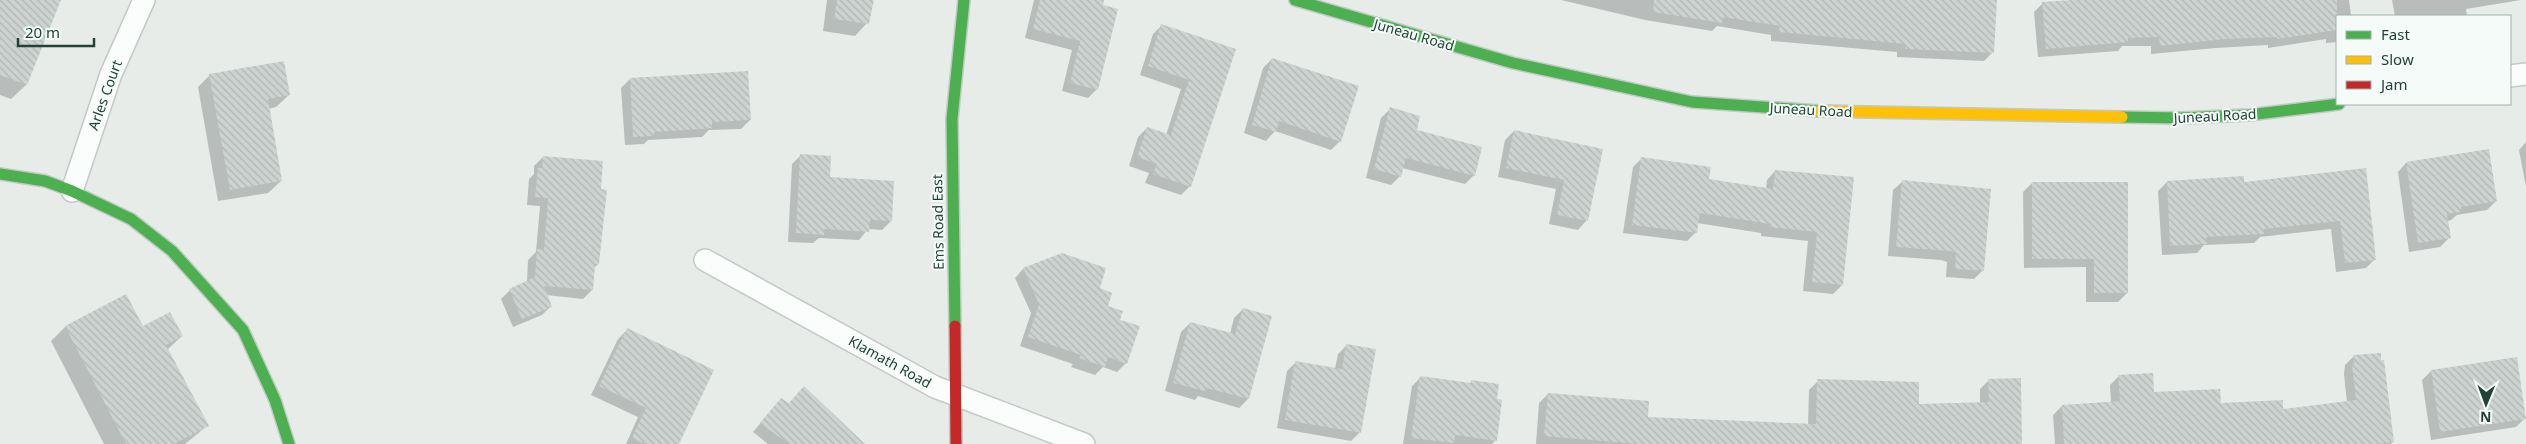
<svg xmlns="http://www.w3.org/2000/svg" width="2526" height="444" font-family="'Noto Sans',sans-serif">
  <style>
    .shadow { fill: #0003 }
    .building { fill: url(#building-back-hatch) }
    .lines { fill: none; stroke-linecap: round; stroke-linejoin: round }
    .street-casing { stroke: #c4c9c6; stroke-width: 24 }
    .fast-casing { stroke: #c2cac6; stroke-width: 14 }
    .slow-casing { stroke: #c2cac6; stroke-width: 14 }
    .jam-casing { stroke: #c2cac6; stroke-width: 14 }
    .street { stroke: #fbfcfc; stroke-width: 21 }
    .fast { stroke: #4caf50; stroke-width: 11 }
    .slow { stroke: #ffc107; stroke-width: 11 }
    .jam { stroke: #c62828; stroke-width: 11 }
    .labels { text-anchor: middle; stroke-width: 4; stroke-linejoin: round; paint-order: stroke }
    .street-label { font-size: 14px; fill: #214337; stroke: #f5fbf8 }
  </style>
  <defs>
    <pattern id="building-back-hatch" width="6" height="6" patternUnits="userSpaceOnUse" patternTransform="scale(1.25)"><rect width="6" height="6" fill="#cdd3d1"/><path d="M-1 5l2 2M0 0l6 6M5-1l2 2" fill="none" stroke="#b0b6b4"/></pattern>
  </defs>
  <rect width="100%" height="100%" fill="#e7ece9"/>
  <path class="shadow" d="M0,0H60L26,85L11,99L0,95Z
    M827,0H872L867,23L855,36L823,31Z
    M1034,0H1103L1097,89L1088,98L1062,91L1072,50L1025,38Z
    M1561,0H1996L1993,52L1984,61L1897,57V52L1771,41V35L1717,26L1712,31L1645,20Z
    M2081,0H2349L2351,16H2337V42L2326,43V39L2268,48V45L2216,48L2151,54V46H2122L2118,51L2038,57L2034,12L2043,3Z
    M2392,0H2521L2466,9L2467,16H2395Z
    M1162,25L1235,50L1190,186L1181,195L1145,183L1149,173L1129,166L1138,137L1147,128L1166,135L1181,89L1140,75L1153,34Z
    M1272,59L1340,141L1331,150L1275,131L1266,141L1244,133L1263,68Z
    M210,75L289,95L276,107L268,109L281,181L268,193L218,201L198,87Z
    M630,79L750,120L741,129L709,130L702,137L648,140L644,144L625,145L621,88Z
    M1390,109L1415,131L1474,175L1465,184L1402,168L1400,176L1391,185L1366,178L1381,118Z
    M1514,131L1601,150L1586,221L1578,230L1549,224L1556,189L1498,177L1505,140Z
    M2526,142V187L2519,150Z
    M801,155L829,179L891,221L882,230L868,229L859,240L819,238L813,243L788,242L792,164Z
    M543,157L598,264L593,269L592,290L583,299L546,295L551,306L542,315L513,327L501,299L510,290L527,282L528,260L536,252L540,206L527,205L529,179L534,174V166Z
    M1642,158L1708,180L1766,189L1767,180L1775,171L1852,178L1842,285L1833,294L1803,291L1808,241L1761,236V233L1697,223L1696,232L1687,241L1623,233L1633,167Z
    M2406,163L2496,201L2487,210L2457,215L2451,220L2447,221L2449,238L2440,247L2409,252L2398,172Z
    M2365,170L2375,259L2366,268L2336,272L2331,229L2260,237L2254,243L2204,245L2197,253L2162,255L2158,191L2167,182L2243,183Z
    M1902,182L1983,270L1974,279L1946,277L1947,262L1941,260L1888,256L1893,190Z
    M2032,183L2127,293L2118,302H2086V267L2024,268L2023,192Z
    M1062,255L1098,289L1126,363L1117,372L1103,367L1095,375L1071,367L1073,364L1020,346L1031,313L1015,278L1023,269Z
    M126,295L143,327L182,336L167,350L207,426L185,444H104L51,341L65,327Z
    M1243,309L1248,399L1239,408L1198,396L1195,400L1165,391L1181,332L1190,323L1230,334L1234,318Z
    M627,330L677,444H626L638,417L591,395L618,339Z
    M1347,345L1360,432L1351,441L1277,428L1287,371L1296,362L1335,369L1338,354Z
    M2354,356L2380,362L2393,441L2391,444H2055L2053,415L2062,406L2111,403L2110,385L2119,376L2153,393L2220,404L2282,411L2347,403L2344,374L2345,365Z
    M2431,371L2525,418L2516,427L2431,440L2422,380Z
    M1421,377L1469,384L1472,381L1496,400V440L1492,444H1403L1412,386Z
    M1989,380L2021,444H1536L1539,403L1548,394L1646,418L1808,425L1809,390L1818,381L1917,406L1980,403V389Z
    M781,399L863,444H768L753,432Z"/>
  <path class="building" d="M0,0H61L27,85L0,75Z
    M837,0H874L869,24L834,19Z
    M1040,0H1104L1103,5L1118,9L1098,90L1070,83L1080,41L1033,29Z
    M1654,0H1997L1994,53L1905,49L1906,44L1779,32L1780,26L1723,17L1722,23L1653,12Z
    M2072,0H2337V30L2277,39V37L2225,39L2160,46L2159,37L2128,38V42L2046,49L2042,2Z
    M1161,24L1236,49L1191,187L1153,174L1157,164L1137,157L1147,127L1171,135L1189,80L1148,66Z
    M1272,58L1359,86L1341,142L1279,121L1276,132L1252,125Z
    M284,61L290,95L268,99L282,181L230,190L209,74Z
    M748,71L751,120L712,122V128L654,132V136L633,137L630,78Z
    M1390,107L1420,116L1417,130L1482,147L1475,176L1406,158L1401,177L1374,169Z
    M1514,130L1603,149L1588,221L1557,215L1564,180L1506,168Z
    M2489,149L2497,201L2461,207V212L2447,214L2451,238L2418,243L2406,162Z
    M800,154L831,156L830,177L894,181L892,221L870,220L869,232L824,229V235L796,233Z
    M543,156L603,161L601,189L607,190L599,264H595L593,290L544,286L552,307L522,319L509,289L535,277L537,249L544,250L548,198L535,197L538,168H542Z
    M1641,157L1711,167L1709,179L1773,189L1775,170L1854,177L1843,285L1812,282L1817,232L1769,227L1770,224L1700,213L1697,233L1632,225Z
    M2366,168L2376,260L2345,263L2340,221L2264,229V234L2206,237L2207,244L2170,246L2167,181L2244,176V182Z
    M1902,180L1991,189L1984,271L1955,269L1956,253L1950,251L1896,247Z
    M2032,182H2128V293H2094V259H2032Z
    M1062,253L1106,268L1100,288L1112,293L1108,306L1123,311L1120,320L1140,326L1127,364L1108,357L1105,367L1079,358L1081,355L1028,337L1039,304L1023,268Z
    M126,294L143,326L170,312L183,336L166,345L209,426L174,444H126L65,326Z
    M1243,308L1272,316L1249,399L1206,388L1205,391L1173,383L1190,322L1235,334Z
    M627,328L714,370L679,444H645L632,438L646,408L599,386Z
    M1346,344L1376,349L1361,433L1285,420L1295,361L1342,369Z
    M2381,353V360H2384L2394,442L2377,444H2064L2062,405L2120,401L2118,375L2153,373L2154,392L2220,389L2221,403L2283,400V409L2356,400L2352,364H2354L2353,355Z
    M2517,357L2526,419L2440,432L2431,370Z
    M1420,376L1471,383V380L1499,384L1497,399L1502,400L1497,441L1455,435L1454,443L1411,438Z
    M2021,378L2022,444H1638L1544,436L1548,393L1649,401L1648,417L1816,424L1817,379L1919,382V404L1989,402L1988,379Z
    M804,386L865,444H789L760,423L781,398L789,403Z"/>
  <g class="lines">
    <defs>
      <path id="street" d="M2510,76L2526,74
        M72,191L111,74L144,0
        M705,260L935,387L1084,444"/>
      <path id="fast" d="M1295,0L1513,63L1692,102L1819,111
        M2122,117L2181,118L2249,115L2339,104
        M0,174L45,181L72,191L131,219L172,251L243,330L275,400L289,444
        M955,326L952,119L964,0"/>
      <path id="slow" d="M1819,111L2122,117"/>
      <path id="jam" d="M955,326L956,444"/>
    </defs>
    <use href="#street" class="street-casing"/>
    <use href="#fast" class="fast-casing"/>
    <use href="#slow" class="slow-casing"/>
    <use href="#jam" class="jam-casing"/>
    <use href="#street" class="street"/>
    <use href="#fast" class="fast"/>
    <use href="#slow" class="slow"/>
    <use href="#jam" class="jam"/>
  </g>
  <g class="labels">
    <g class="street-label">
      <text transform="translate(1414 35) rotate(16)" y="5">Juneau Road</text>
      <text transform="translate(105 95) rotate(-70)" y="5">Arles Court</text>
      <text transform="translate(1811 110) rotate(3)" y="5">Juneau Road</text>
      <text transform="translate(2215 116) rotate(-3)" y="5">Juneau Road</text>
      <text transform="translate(938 222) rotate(-91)" y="5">Ems Road East</text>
      <text transform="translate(890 362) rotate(29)" y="5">Klamath Road</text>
    </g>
  </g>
  <rect x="2336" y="15" width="175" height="90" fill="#f5fbf8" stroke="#a0b1ab"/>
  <rect x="2346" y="31" width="25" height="8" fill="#4caf50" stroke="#a0b1ab"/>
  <text x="2381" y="40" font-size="15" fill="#214337">Fast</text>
  <rect x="2346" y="56" width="25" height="8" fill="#ffc107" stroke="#a0b1ab"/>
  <text x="2381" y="65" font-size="15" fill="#214337">Slow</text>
  <rect x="2346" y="81" width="25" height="8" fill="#c62828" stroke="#a0b1ab"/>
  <text x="2381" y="90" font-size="15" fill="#214337">Jam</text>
  <g transform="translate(2486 404) rotate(181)" stroke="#f5fbf8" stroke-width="4" paint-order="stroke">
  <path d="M0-4L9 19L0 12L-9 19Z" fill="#214337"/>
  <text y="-8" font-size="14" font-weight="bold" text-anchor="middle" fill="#214337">N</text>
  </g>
  <path d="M18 38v8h76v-8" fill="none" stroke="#214337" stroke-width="2.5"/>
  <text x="25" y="38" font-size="15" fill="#214337" stroke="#f5fbf8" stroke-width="4" paint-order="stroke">20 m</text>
</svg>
